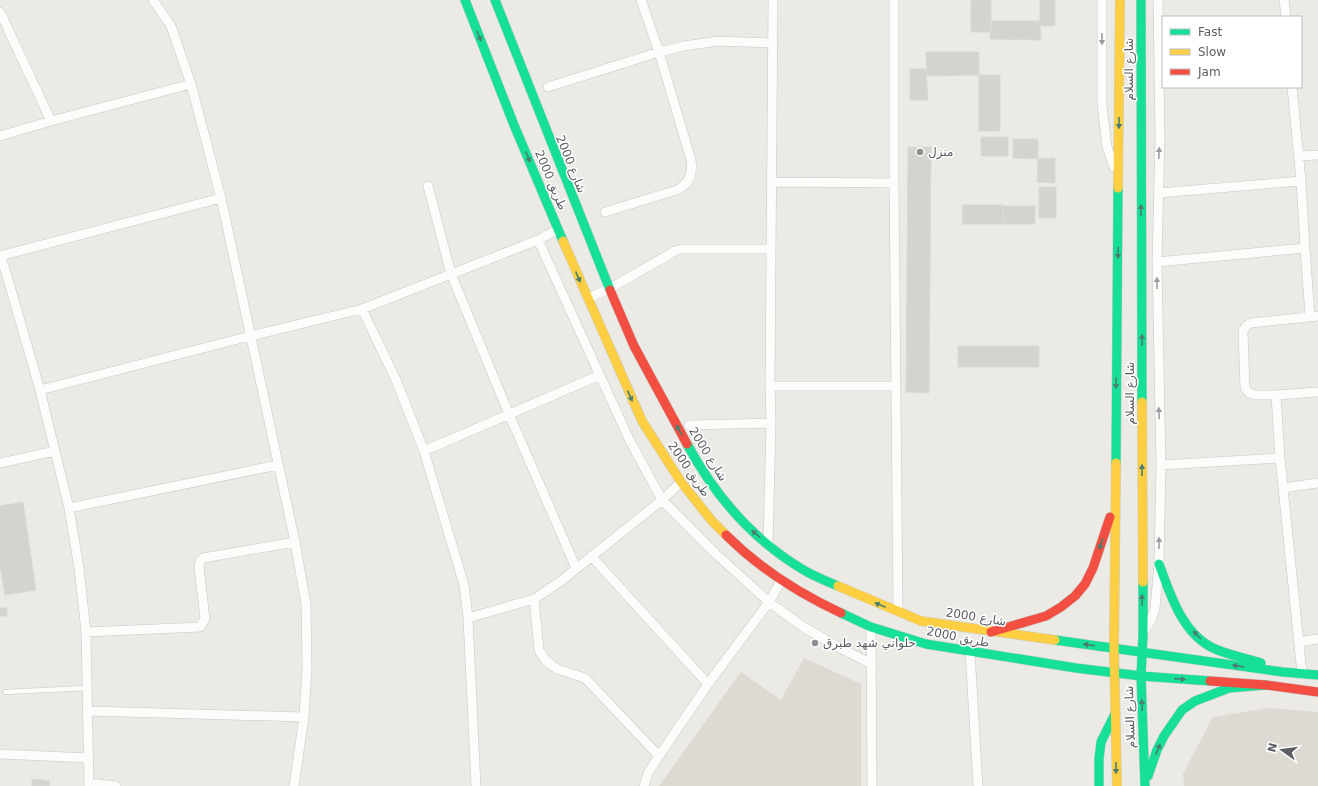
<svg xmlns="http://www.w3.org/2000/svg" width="1318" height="786" font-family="'DejaVu Sans',Cairo,sans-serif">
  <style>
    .education { fill: #dcdad2 }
    .building { fill: #d4d3cf; stroke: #dad9d4 }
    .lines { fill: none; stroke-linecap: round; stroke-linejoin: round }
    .lane-casing { stroke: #c7c8c6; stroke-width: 5.5 }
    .street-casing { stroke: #c7c8c6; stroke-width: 10 }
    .fast-casing { stroke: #c8c9c8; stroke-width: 10 }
    .slow-casing { stroke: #c8c9c8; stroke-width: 10 }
    .jam-casing { stroke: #c8c9c8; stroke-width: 10 }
    .lane { stroke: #fcfcfb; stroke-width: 4.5 }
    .street { stroke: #fcfcfb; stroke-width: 9 }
    .fast { stroke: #16e098; stroke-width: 9 }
    .slow { stroke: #ffcf43; stroke-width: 9 }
    .jam { stroke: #f24e42; stroke-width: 9 }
    .oneway { fill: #497e70 }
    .oneway2 { fill: #9b9da0 }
    .poi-dot { fill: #8d8e90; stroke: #fff; stroke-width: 1.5 }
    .labels { text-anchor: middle; stroke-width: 3; stroke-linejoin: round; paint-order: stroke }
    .street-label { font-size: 12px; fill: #5a5d63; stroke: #fff }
    .poi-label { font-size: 12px; fill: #5a5d63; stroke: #fff; text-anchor: start }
  </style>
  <rect width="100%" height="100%" fill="#ebeae4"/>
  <path class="education" d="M804,658L861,684V786H659L741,672L781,700Z
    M1269,708L1318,712V786H1184L1183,774L1213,717Z"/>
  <path class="building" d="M971,0H991V32H971Z
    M1040,0H1055V26H1040Z
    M991,21H1040L1041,40L990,39Z
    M926,52H979V75L927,76Z
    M910,69H926L928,100H910Z
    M979,75H1000V131H979Z
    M981,137H1008V156H981Z
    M1013,139H1038V159L1013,158Z
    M908,147H931L929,393L906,392Z
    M1055,158V183L1037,182L1038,159Z
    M1039,187H1056V218H1039Z
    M963,205H1003V224H962Z
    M1003,206H1035V224H1003Z
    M958,346H1039V367H958Z
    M23,502L36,590L5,595L0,566V506Z
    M0,608H7V616H0Z
    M32,779L50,781L49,786H32Z"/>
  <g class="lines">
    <defs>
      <path id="lane" d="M5,692L87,688"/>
      <path id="street" d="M153,0L171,26L191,84L221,198L295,542L306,604L307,667L304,717L294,786
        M894,0V183L898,612
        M1102,0V105L1107,147L1114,167
        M1284,0L1286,17
        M0,12L51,121
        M548,87L659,52L684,46L718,41L772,43
        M0,136L51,121L191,84
        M1298,156L1318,155
        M772,182L894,183
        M428,186L451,274L509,414L576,568
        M1158,193L1301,181
        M605,212L677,190C689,184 693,173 691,160L659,52L641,0
        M538,240L629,439L662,500L716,554L769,602L802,626L836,646L872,664
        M1305,248L1310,316
        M0,255L5,269L40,390L69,508L79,568L86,632L89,786
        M0,256L221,198
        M1157,262L1305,248L1301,181L1292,87
        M588,298L609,289L675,251L682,249H771
        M362,309L396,380L424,451L464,585L468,618
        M770,386H896
        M40,390L250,336L362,309L538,240L558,229
        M1276,395H1256L1249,393L1245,388L1243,331L1246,326L1251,323L1318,316
        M689,425L771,423
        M424,451L600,375
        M1280,458L1276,395L1318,392
        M0,463L55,451
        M1161,465L1280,458L1302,674
        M1283,488L1318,483
        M69,508L278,465
        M768,545L771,423L770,386L773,0
        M591,556L708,684
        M534,599L539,650L546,661L557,669L585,678L659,756
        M871,627L872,786
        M1146,629L1152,618L1155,608L1159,564L1161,465L1157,262L1160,138L1158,0
        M86,632L200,627L205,619L199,567L200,562L203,558L295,542
        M1299,642L1318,639
        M970,652L978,786
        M88,711L304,717
        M0,754L89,758
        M89,783L116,786
        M476,786L468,618L534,599L561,581L662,500L681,482
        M644,786L648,773L659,756L708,684L769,602L781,581"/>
      <path id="fast" d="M465,0L514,125L563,241
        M495,0L610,290
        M1141,0L1142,402
        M687,444C714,494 752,539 802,569C813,576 826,581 838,586
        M1116,463L1118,188
        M1159,564C1170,593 1181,631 1211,647C1226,655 1244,657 1261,663
        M1143,582V635L1141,676L1145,786
        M841,613L871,627L926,644L1076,668L1141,676L1210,681
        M1055,640L1283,672L1318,675
        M1148,776L1157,750L1164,736L1182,710L1195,701L1229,688L1266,685
        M1099,786V759L1101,742L1115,714"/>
      <path id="slow" d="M1118,188L1120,0
        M563,241L642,421L681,482L712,521L726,535
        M1142,402L1143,582
        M1116,463L1114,649L1117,786
        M838,586L921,621L1055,640"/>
      <path id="jam" d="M610,290L634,346L687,444
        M726,535C759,568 798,593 841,613
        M991,632L1046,616L1061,607L1075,596L1085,584L1093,568L1110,517
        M1210,681L1266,685L1318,692"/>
    </defs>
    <use href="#lane" class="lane-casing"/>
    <use href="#street" class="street-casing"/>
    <use href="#fast" class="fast-casing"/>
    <use href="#slow" class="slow-casing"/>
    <use href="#jam" class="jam-casing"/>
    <use href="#lane" class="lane"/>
    <use href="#street" class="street"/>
    <use href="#fast" class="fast"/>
    <use href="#slow" class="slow"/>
    <use href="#jam" class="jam"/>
  </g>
  <defs><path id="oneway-solid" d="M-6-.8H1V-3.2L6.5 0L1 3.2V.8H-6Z"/></defs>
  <g class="oneway">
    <use href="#oneway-solid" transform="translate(479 36) rotate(68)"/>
    <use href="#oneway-solid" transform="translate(1119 123) rotate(90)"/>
    <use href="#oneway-solid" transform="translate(528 157) rotate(67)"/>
    <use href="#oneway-solid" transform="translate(1141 210) rotate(-90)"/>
    <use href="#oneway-solid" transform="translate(1118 253) rotate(91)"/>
    <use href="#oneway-solid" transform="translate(578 277) rotate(67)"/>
    <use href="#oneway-solid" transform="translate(1142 340) rotate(-90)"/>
    <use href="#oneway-solid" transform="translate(1116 383) rotate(91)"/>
    <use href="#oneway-solid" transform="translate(630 396) rotate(66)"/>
    <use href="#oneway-solid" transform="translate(679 430) rotate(-119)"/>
    <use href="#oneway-solid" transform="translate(1142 470) rotate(-90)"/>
    <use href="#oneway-solid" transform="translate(756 534) rotate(-138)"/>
    <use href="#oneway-solid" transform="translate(1101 544) rotate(109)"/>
    <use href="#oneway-solid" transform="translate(1142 600) rotate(-90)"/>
    <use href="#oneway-solid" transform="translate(880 605) rotate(-157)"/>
    <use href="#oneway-solid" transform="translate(1197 635) rotate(-134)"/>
    <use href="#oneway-solid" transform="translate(1089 645) rotate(-172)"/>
    <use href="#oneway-solid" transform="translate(1238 666) rotate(-172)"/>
    <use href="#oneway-solid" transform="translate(1180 679) rotate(4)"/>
    <use href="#oneway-solid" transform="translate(1142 705) rotate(-92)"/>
    <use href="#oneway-solid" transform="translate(1158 749) rotate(-67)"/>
    <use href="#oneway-solid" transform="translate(1116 768) rotate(89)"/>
  </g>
  <g class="oneway2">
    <use href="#oneway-solid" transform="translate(1102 39) rotate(90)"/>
    <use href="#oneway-solid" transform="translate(1159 153) rotate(-88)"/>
    <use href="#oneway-solid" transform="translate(1157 283) rotate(-91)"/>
    <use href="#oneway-solid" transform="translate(1159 413) rotate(-92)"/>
    <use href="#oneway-solid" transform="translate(1159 543) rotate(-89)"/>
  </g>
  <g class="poi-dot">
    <circle cx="920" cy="152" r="4"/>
    <circle cx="815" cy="643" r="4"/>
  </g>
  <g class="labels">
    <g class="street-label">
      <text transform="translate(1129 69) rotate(-90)" y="4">شارع السلام</text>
      <text transform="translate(571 164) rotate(68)" y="4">شارع 2000</text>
      <text transform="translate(551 180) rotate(67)" y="4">طريق 2000</text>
      <text transform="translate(1130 393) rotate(-90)" y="4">شارع السلام</text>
      <text transform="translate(708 454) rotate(58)" y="4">شارع 2000</text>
      <text transform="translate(689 469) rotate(55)" y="4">طريق 2000</text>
      <text transform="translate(976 617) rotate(9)" y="4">شارع 2000</text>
      <text transform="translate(958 637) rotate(11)" y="4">طريق 2000</text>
      <text transform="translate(1130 717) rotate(-92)" y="4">شارع السلام</text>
    </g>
    <g class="poi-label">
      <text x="928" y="156">منزل</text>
      <text x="823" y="647">حلواني شهد طبرق</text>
    </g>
  </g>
  <rect x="1162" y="16" width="140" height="72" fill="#ffffff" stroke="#bdbec1"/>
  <rect x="1170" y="29" width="20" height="6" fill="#16e098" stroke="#bdbec1"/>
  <text x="1198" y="36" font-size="12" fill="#5a5d63">Fast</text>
  <rect x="1170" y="49" width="20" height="6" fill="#ffcf43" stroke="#bdbec1"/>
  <text x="1198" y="56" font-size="12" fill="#5a5d63">Slow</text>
  <rect x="1170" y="69" width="20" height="6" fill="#f24e42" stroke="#bdbec1"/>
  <text x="1198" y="76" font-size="12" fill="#5a5d63">Jam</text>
  <g transform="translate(1282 750) rotate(284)" stroke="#ffffff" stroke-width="3" paint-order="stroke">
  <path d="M0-3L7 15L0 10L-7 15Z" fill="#5a5d63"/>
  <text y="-6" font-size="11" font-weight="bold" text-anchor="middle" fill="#5a5d63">N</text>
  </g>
</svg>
